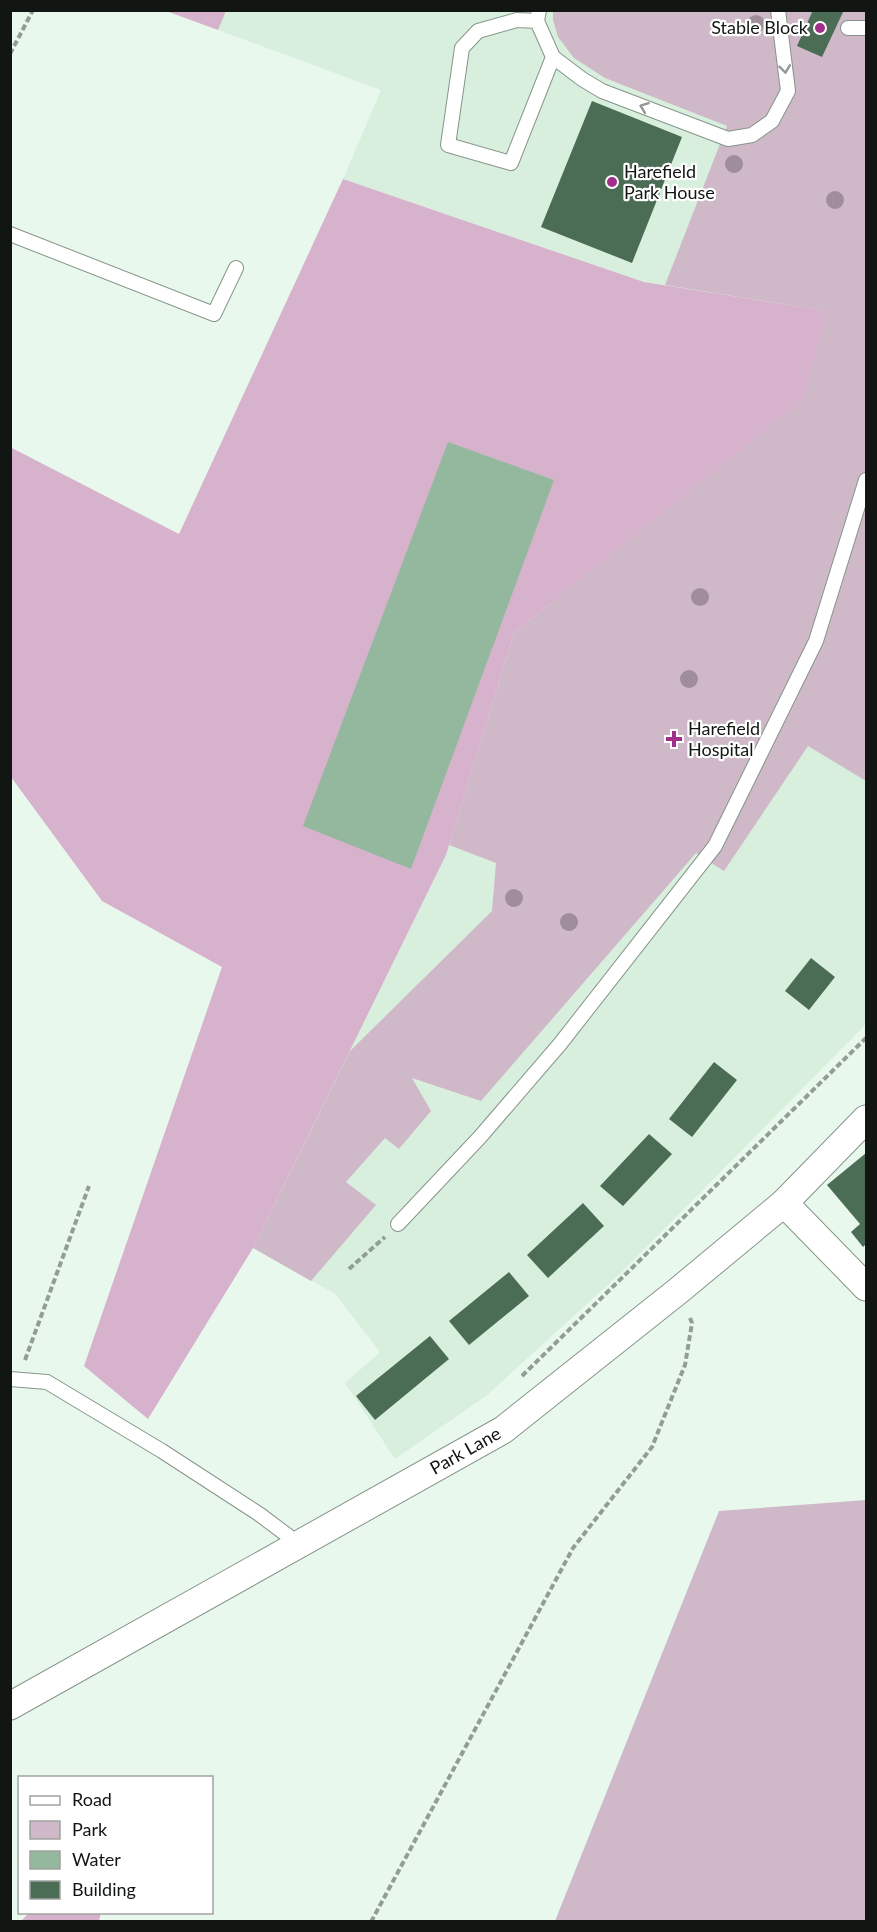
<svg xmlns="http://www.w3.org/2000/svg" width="877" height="1932" font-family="Lato,sans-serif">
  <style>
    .built { fill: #d9efde }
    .green { fill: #cfb8c8 }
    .forest { fill: #d7b2cd }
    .water { fill: #94b89d }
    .building { fill: #4c6d55 }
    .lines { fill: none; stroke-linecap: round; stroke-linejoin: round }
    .service-casing { stroke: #87958a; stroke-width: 16 }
    .minor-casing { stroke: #87958a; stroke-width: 29 }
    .path { stroke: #929d94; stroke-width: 4; stroke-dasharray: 6 3; stroke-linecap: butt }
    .service { stroke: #fff; stroke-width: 14 }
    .minor { stroke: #fff; stroke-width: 27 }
    .tree { fill: #a08d9b }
    .oneway { stroke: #949694 }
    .poi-dot { fill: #a02e8b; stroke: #fff; stroke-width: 2 }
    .labels { text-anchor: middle; stroke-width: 4.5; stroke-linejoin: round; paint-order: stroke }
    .poi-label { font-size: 18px; fill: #111612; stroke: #fff; text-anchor: start }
    .street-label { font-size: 18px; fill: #111612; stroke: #fff }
  </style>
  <rect width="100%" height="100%" fill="#e9f8ec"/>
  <path class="built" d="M226,10L866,11V1024L621,1273L486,1396L395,1459L345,1383L380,1352L335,1294L253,1248L446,855L514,633L826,311L644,282L343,179L381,90L218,30Z"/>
  <path class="green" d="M553,11H866V781L808,746L724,871L696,853L481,1101L412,1078L431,1111L399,1149L385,1138L346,1182L376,1205L311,1281L253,1248L350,1051L492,911L496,863L449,845L514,633L802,400L826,311L665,285L727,126L605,78L574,58L558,37L553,20Z
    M866,1500V1921H555L719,1511Z"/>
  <path class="forest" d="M166,11L226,10V11L218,30Z
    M343,179L644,282L827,311L803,400L514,633L446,855L253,1248L148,1419L84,1366L222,967L102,901L11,777L10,447L179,534Z
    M29,1913V1912L101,1913L99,1921H21Z"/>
  <path class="water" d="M448,442L554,480L411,869L303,826Z"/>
  <path class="building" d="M813,10H844L822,57L797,46Z
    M592,101L682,137L632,263L541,227Z
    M811,958L835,977L809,1010L785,991Z
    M714,1062L737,1080L692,1137L669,1119Z
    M649,1134L672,1154L623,1206L600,1186Z
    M866,1153V1244L863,1247L851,1232L860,1224L827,1185Z
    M583,1203L604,1226L548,1278L527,1255Z
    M509,1272L529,1296L469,1345L449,1321Z
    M430,1336L449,1359L375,1420L356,1396Z"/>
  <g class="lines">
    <defs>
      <path id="service" d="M539,10L537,21L553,57L582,79L602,91L728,139L752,135L772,121L788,91L778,10
        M537,21L517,20L478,31L462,48L448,145L511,163L553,57
        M848,28H866
        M10,234L214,314L236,268
        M398,1224L480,1137L560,1044L715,846L816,641L866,480
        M10,1379L47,1382L162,1451L259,1514L299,1544"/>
      <g id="minor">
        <path d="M784,1203L866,1287"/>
        <path id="s1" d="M10,1706L503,1430L678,1291L784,1203L866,1119"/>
      </g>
    </defs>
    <use href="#service" class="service-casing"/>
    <use href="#minor" class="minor-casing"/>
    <path class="path" d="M10,54L33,10
      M349,1269L385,1237
      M25,1360L89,1186
      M522,1376L866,1038
      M371,1922L573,1548L652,1447L685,1365L692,1323L690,1318"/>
    <use href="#service" class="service"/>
    <use href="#minor" class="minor"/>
  </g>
  <g class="tree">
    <circle cx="756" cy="24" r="9"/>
    <circle cx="734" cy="164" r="9"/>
    <circle cx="835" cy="200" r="9"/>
    <circle cx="700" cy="597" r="9"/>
    <circle cx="689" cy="679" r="9"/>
    <circle cx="514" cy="898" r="9"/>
    <circle cx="569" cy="922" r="9"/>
  </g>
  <defs><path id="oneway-chevron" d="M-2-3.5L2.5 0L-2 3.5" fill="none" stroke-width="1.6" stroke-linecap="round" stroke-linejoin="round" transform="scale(1.5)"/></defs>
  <g class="oneway">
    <use href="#oneway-chevron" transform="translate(785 69) rotate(83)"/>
    <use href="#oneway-chevron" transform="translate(644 107) rotate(-159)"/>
  </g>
  <g class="poi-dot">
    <circle cx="820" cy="28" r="6"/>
    <circle cx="612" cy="182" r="6"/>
    <path d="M671 730h6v6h6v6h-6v6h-6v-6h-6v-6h6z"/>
  </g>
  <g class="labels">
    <g class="poi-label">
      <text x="808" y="34" text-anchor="end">Stable Block</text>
      <text x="624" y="178">Harefield<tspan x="624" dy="21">Park House</tspan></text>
      <text x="688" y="735">Harefield<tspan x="688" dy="21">Hospital</tspan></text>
    </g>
    <g class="street-label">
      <text dy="6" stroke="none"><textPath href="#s1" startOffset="522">Park Lane</textPath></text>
    </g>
  </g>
  <rect width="877" height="1932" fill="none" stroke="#111612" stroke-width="24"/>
  <rect x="18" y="1776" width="195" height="138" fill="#ffffff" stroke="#a0a2a0" stroke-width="1.5"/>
  <rect x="30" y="1796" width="30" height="9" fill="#ffffff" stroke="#a0a2a0" stroke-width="1.5"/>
  <text x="72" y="1806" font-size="18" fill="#111612">Road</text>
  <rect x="30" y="1821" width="30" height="18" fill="#cfb8c8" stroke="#a0a2a0" stroke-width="1.5"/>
  <text x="72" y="1836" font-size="18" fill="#111612">Park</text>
  <rect x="30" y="1851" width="30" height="18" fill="#94b89d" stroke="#a0a2a0" stroke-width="1.5"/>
  <text x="72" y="1866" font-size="18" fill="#111612">Water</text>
  <rect x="30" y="1881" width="30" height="18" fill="#4c6d55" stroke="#a0a2a0" stroke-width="1.5"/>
  <text x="72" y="1896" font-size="18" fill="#111612">Building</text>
</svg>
